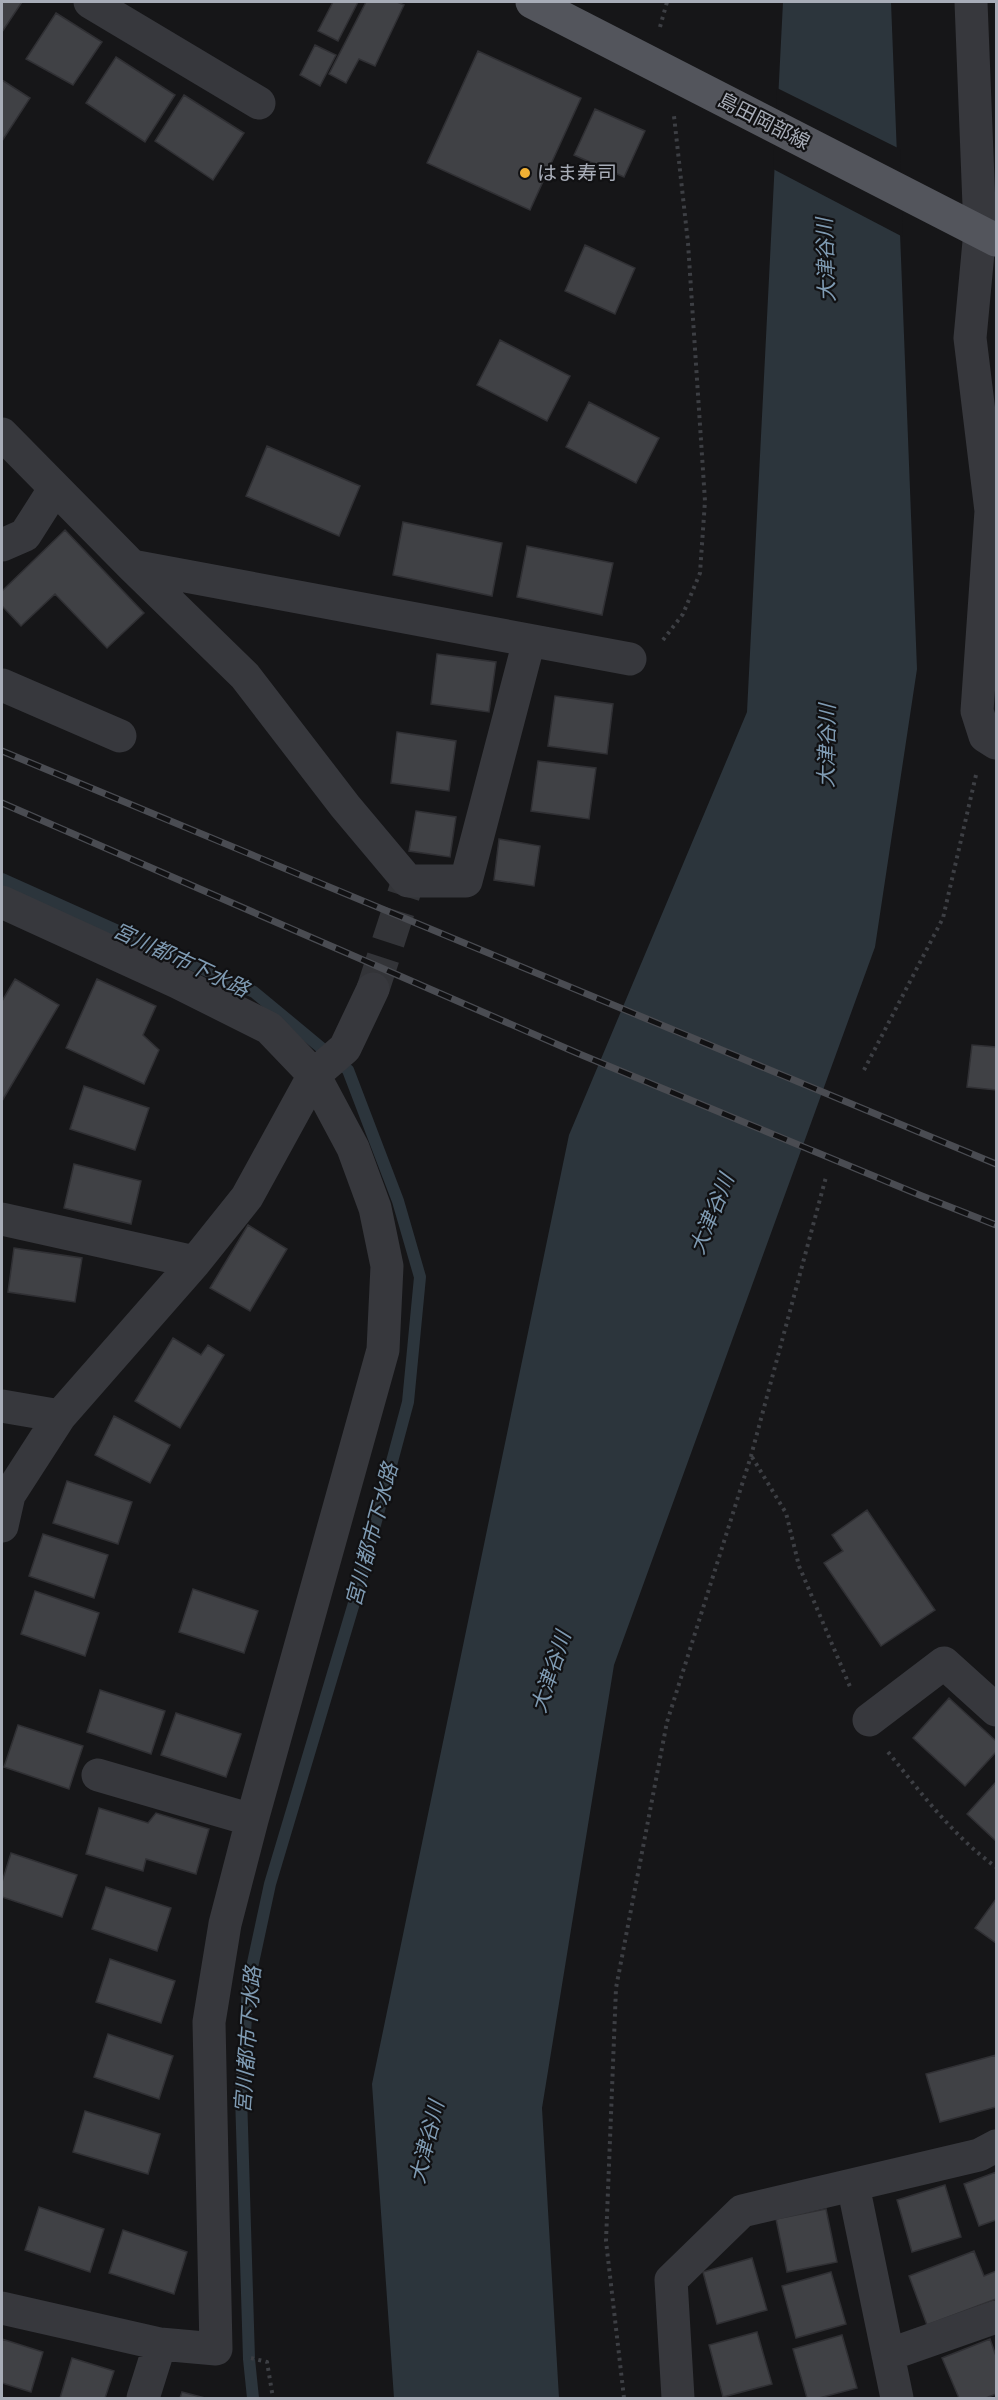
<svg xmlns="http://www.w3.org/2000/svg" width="998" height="2400" font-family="'PT Sans','Noto Sans JP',sans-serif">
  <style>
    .water { fill: #2c353c }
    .pier { fill: #161618 }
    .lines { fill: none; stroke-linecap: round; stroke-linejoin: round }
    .stream { stroke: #2c353c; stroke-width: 12 }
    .building { fill: #404145; stroke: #303034; stroke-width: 1.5 }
    .minor-tunnel { stroke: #333438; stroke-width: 33; stroke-dasharray: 33 16; stroke-linecap: butt }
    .path { stroke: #3d3f44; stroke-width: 4; stroke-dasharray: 3 4.5; stroke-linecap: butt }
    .minor { stroke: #37383d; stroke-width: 33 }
    .major { stroke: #53555c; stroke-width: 33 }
    .rail-casing { stroke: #4a4c52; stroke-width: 7 }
    .rail { stroke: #111113; stroke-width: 4.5; stroke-dasharray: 14; stroke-linecap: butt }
    .poi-dot { fill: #f2b134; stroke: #111113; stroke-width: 2 }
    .labels { text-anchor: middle; stroke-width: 4.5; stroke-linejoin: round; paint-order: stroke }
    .street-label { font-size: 20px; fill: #a8adb8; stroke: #111113 }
    .poi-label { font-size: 20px; fill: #a8adb8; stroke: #111113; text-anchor: start }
    .water-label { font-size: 21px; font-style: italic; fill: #7f9bb3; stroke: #111113 }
  </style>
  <rect width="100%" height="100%" fill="#161618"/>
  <path class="water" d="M783,2H891L917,669L875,947L614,1665L542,2108L559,2398H394L372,2084L569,1135L747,712Z"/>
  <path class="pier" d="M777,88L900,149L903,237L773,169Z"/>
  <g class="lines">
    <path class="stream" d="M2,879L254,992L348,1070L398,1201L420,1277L408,1402L354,1603L270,1884L248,1986L241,2095L249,2359L253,2398"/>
  </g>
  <path class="building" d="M2,2H22L2,32Z
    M333,2H358L338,41L318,31Z
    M366,2H397L404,5L375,66L359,59L346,83L329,74Z
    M56,13L102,42L73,85L26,59Z
    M315,45L336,55L320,86L300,75Z
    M478,51L581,98L530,210L427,163Z
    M116,57L175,95L145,142L86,103Z
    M2,80L30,98L2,141Z
    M184,95L244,133L213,180L155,141Z
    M595,109L645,131L624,177L574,155Z
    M585,245L635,268L615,314L565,291Z
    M500,340L570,376L547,421L477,385Z
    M589,402L659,438L636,483L566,447Z
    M267,446L360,486L339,536L246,496Z
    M403,522L502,543L492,596L393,575Z
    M65,530L144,613L107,648L55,594L21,626L2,606V591Z
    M527,546L613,563L602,615L517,597Z
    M437,654L496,662L489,712L431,704Z
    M555,696L613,704L607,754L548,746Z
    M397,732L456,741L449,791L391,783Z
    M538,761L596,768L589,819L531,811Z
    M416,811L456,817L450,857L409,851Z
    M499,839L540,846L534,886L494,880Z
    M15,979L59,1005L2,1101V1001Z
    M97,979L156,1006L143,1035L159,1050L144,1084L66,1048Z
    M972,1045L996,1047V1090L967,1087Z
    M84,1086L149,1108L135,1150L70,1129Z
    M74,1164L141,1181L131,1224L64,1208Z
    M248,1225L287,1249L250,1311L210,1288Z
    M14,1248L82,1258L75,1302L8,1292Z
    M173,1338L201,1355L208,1345L224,1355L180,1428L135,1401Z
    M114,1416L170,1445L150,1483L95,1455Z
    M67,1481L132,1502L118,1544L53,1523Z
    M867,1510L935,1610L881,1646L824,1563L843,1551L832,1535Z
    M43,1534L108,1555L94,1598L29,1576Z
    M193,1589L258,1611L244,1653L179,1632Z
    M35,1591L99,1613L85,1656L21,1634Z
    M100,1690L165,1711L151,1754L87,1732Z
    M949,1698L996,1741V1752L965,1786L913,1738Z
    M176,1713L241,1734L226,1777L161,1755Z
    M18,1725L83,1746L69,1789L4,1767Z
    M996,1782V1841L967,1814Z
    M99,1808L148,1823L156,1813L209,1829L196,1874L146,1859L143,1871L86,1854Z
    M11,1853L77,1875L62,1917L2,1897V1882Z
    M106,1887L171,1908L157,1951L92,1929Z
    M996,1899V1943L975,1928Z
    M110,1959L175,1981L161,2023L96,2002Z
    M108,2034L173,2056L159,2099L94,2077Z
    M996,2055V2107L940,2122L926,2074Z
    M85,2111L160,2134L148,2174L73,2152Z
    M996,2172V2220L979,2226L964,2184Z
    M945,2185L961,2237L912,2252L897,2200Z
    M39,2207L104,2229L90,2272L25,2250Z
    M826,2209L837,2262L787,2272L776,2219Z
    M123,2230L187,2252L174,2294L109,2273Z
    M974,2251L984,2276L996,2271V2299L927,2325L909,2276Z
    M752,2258L767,2310L717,2324L703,2272Z
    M831,2272L846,2324L796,2338L782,2286Z
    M757,2332L772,2384L723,2397L709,2345Z
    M842,2335L857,2388L819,2398H807L793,2349Z
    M2,2339L43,2352L31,2392L2,2383Z
    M990,2339L996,2356V2394L986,2398H959L942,2358Z
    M72,2358L114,2371L105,2398H60Z
    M182,2392L205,2398H180Z"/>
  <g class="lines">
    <path class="minor-tunnel" d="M373,989L408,881"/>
    <path class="path" d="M660,27L667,2
      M663,640L683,614L700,573L705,501L688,243L674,116
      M864,1070L943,918L976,775
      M752,1457L786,1513L799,1566L851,1689
      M888,1752C922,1794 953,1836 996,1867
      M251,2358L267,2362L273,2398
      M624,2398L606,2241L616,1988L667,1722L751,1456L826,1177"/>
    <path class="minor" d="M90,2L259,103
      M971,2L980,231L970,338L991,511L977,711L985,736L996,743
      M2,434L132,566L630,659
      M2,545L25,535L55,488
      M132,566L245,676L345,806L408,881H466L529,641
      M2,685L120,736
      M2,902L177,982L269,1028L314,1075L353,1148L375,1208L387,1266L383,1350L252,1820L225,1924L209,2022L216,2349L160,2344L2,2308
      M2,1219L195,1262
      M2,1406L60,1416
      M2,1526L9,1495L60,1416L195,1262L247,1197L314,1075L345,1048L373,989
      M869,1720L944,1663L996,1710
      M98,1775L252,1820
      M853,2185L897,2398
      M888,2355L996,2317
      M143,2398L160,2344
      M678,2398L671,2280L742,2211L979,2155L996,2146"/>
    <path class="major" d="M532,2L996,240"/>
    <defs>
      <path id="rail" d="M2,751L996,1164
        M2,803L577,1053L922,1196L996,1225"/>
    </defs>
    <use href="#rail" class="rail-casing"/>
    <use href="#rail" class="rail"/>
  </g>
  <circle class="poi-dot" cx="525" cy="173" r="6"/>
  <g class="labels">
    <g class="street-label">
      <text transform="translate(764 121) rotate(27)" y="7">島田岡部線</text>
    </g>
    <g class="poi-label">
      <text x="537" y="180">はま寿司</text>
    </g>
    <g class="water-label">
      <text transform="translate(826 260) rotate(-92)" y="7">大津谷川</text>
      <text transform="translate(827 746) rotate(-89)" y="7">大津谷川</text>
      <text transform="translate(181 960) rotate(25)" y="7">宮川都市下水路</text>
      <text transform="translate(712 1214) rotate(-68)" y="7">大津谷川</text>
      <text transform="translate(372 1535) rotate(-75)" y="7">宮川都市下水路</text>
      <text transform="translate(551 1672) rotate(-72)" y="7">大津谷川</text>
      <text transform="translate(248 2040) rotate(-86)" y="7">宮川都市下水路</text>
      <text transform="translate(427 2142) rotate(-76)" y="7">大津谷川</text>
    </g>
  </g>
  <rect width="998" height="2400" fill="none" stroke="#a8adb8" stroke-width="6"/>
</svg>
